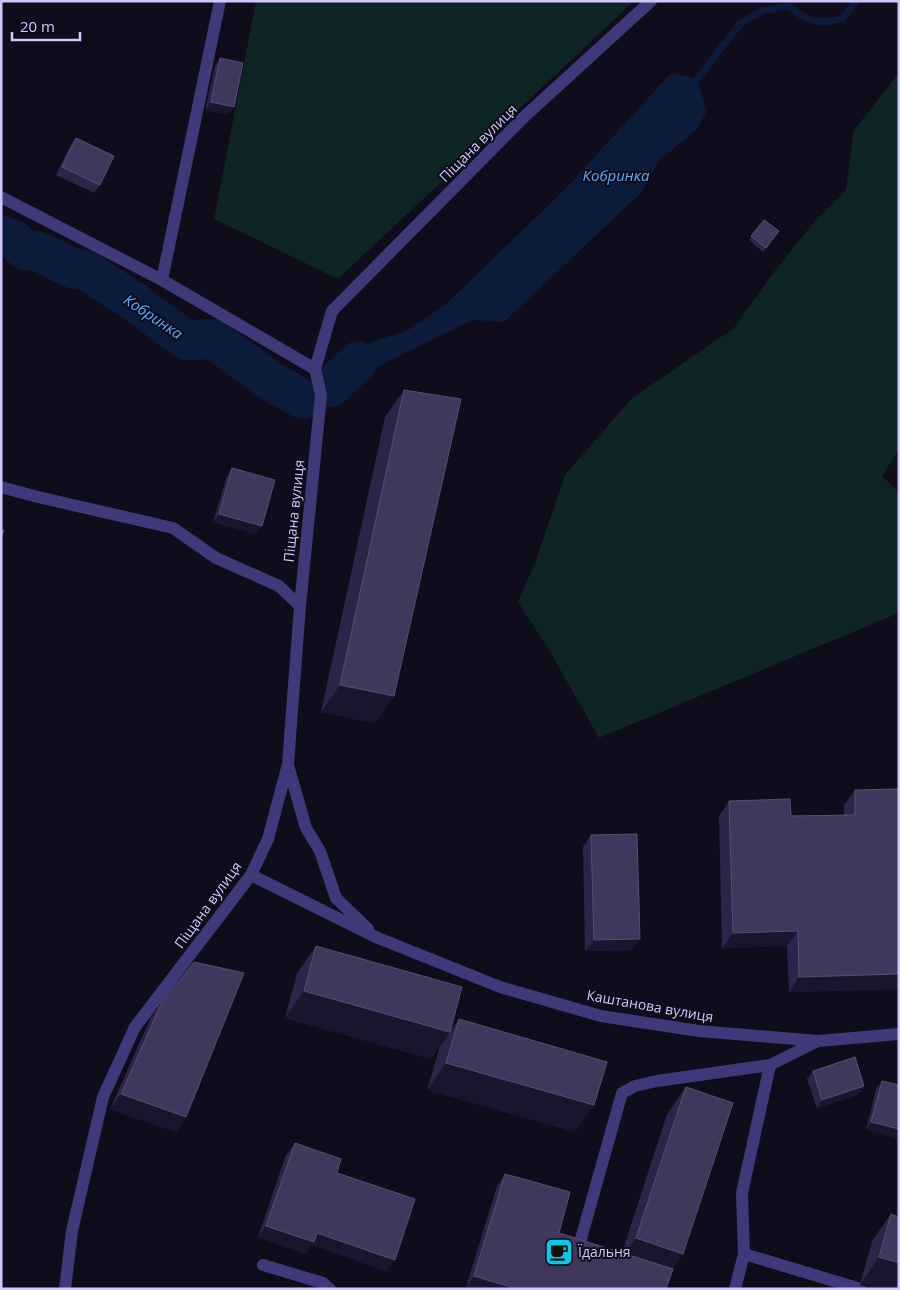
<svg xmlns="http://www.w3.org/2000/svg" width="900" height="1290" font-family="'Open Sans',sans-serif">
  <style>
    .green { fill: #0f2424 }
    .water { fill: #0c1b39 }
    .lines { fill: none; stroke-linecap: round; stroke-linejoin: round }
    .stream { stroke: #0c1b39; stroke-width: 7 }
    .river { stroke: #0c1b39; stroke-width: 40 }
    .minor { stroke: #3e3978; stroke-width: 12 }
    .wall { fill: #2d2549 }
    .shaded-wall { fill: #1a142e }
    .building { fill: #3f375c; stroke: #564e75 }
    .labels { text-anchor: middle; stroke-width: 4; stroke-linejoin: round; paint-order: stroke }
    .street-label { font-size: 14px; fill: #d0c8fc; stroke: #0f0c1b }
    .poi-label { font-size: 14px; fill: #d0c8fc; stroke: #0f0c1b; text-anchor: start }
    .water-label { font-size: 15px; font-style: italic; fill: #5ca9f7; stroke: #0f0c1b }
  </style>
  <rect width="100%" height="100%" fill="#0f0c1b"/>
  <path class="green" d="M256,1H634L338,279L214,219Z
    M899,73V450L882,476L899,492V613L599,738L548,648L518,602L535,563L565,475L631,399L734,328L773,273L814,222L846,190L854,130Z"/>
  <path class="water" d="M671,73L697,79L707,111L697,129L659,161L640,194L504,322L473,320L375,368L358,361L371,342L408,330L446,304L565,189Z"/>
  <g class="lines">
    <path class="stream" d="M697,79L741,23L762,11L789,6C809,23 817,24 842,19L856,1"/>
    <path class="river" d="M1,235L12,239L25,250C47,248 63,271 85,270L133,301L186,340L213,339L275,384L303,399
      M331,387L358,361"/>
    <path class="minor" d="M1,197L162,280L315,369L321,395L300,606L288,764L268,839L251,875L135,1027L103,1097L72,1231L65,1289
      M162,280L220,1
      M315,369L332,311L525,116L651,1
      M1,487L38,497L173,528L216,558L279,586L300,606
      M288,765L306,828L320,851L336,898L368,929
      M251,875L378,938L500,987L601,1016L699,1031L818,1041L899,1034
      M577,1253L622,1093L635,1086L657,1081L770,1065L818,1041
      M744,1254L861,1289
      M263,1265L323,1283L330,1289
      M735,1289L744,1254L742,1193L770,1065"/>
  </g>
  <path class="wall" d="M220,58L228,115L205,110L215,66Z
    M76,138L100,185L94,193L56,175L70,146Z
    M764,220L779,231L763,252L749,240Z
    M404,390L394,696L375,723L321,712L385,417Z
    M232,468L256,534L213,522L227,476Z
    M899,789V989L789,992L787,946L722,948L719,816L729,801L791,816L844,815V805L855,790Z
    M591,835L632,950L585,951L583,847Z
    M316,946L431,1059L285,1018L297,973Z
    M162,1002L186,1117L176,1132L110,1109L151,1017Z
    M459,1019L594,1105L575,1132L427,1090L440,1046Z
    M813,1071L864,1086L859,1094L817,1108L807,1079Z
    M882,1081L899,1085L866,1130L876,1089Z
    M686,1087L683,1254L673,1269L466,1287L497,1186L505,1174L559,1233L622,1253L667,1114Z
    M295,1143L337,1173L395,1260L386,1271L312,1245L306,1254L258,1237L286,1155Z
    M891,1214L899,1289L860,1285L872,1241Z"/>
  <path class="shaded-wall" d="M211,102L234,107L228,115L205,110Z
    M219,514L262,526L256,534L213,522Z
    M340,685L394,696L375,723L321,712Z
    M798,931L787,946L722,948L733,933Z
    M640,939L632,950L585,951L594,940Z
    M899,974V989L789,992L799,977Z
    M304,991L450,1032L431,1059L285,1018Z
    M446,1063L594,1105L575,1132L427,1090Z
    M864,1086L859,1094L817,1108L822,1100Z
    M121,1094L186,1117L176,1132L110,1109Z
    M871,1122L899,1129V1139L866,1130Z
    M266,1226L317,1233L395,1260L386,1271L312,1245L306,1254L258,1237Z
    M636,1238L683,1254L665,1281L617,1265Z
    M879,1257L899,1263V1289H875L860,1285Z
    M474,1276L517,1289H470L466,1287Z"/>
  <path class="building" d="M220,58L243,63L234,107L211,102Z
    M76,138L114,156L100,185L62,167Z
    M764,220L779,231L766,248L751,236Z
    M404,390L461,399L394,696L340,685Z
    M232,468L275,480L262,526L219,514Z
    M1,530H4L1,540Z
    M899,789V974L799,977L798,931L733,933L729,801L790,799L791,816L855,815V790Z
    M637,834L640,939L594,940L591,835Z
    M316,946L462,987L450,1032L304,991Z
    M194,962L244,973L186,1117L121,1094L162,1002Z
    M459,1019L607,1062L594,1105L446,1063Z
    M855,1057L864,1086L822,1100L813,1071Z
    M882,1081L899,1085V1129L871,1122Z
    M686,1087L733,1103L683,1254L636,1238Z
    M295,1143L341,1159L337,1173L415,1199L395,1260L317,1233L314,1242L266,1226Z
    M505,1174L570,1192L559,1233L673,1269L666,1289H517L474,1276Z
    M891,1214L899,1217V1263L879,1257Z"/>
  <defs>
    <symbol id="cafe-square" viewBox="-11 -11 22 22"><rect x="-9" y="-9" width="18" height="18" rx="4" fill="#0cc7e5" stroke="#0f0c1b"/><path d="M-5.5-4.5H6V0H3Q3 3.5 0 3.5H-2.5Q-5.5 3.5-5.5 0ZM3-3.2v2h1.7v-2ZM-6 4.5H4V6H-6Z" fill="#111"/></symbol>
  </defs>
  <g fill-rule="evenodd">
    <use href="#cafe-square" x="543" y="1236" width="32" height="32"/>
  </g>
  <g class="labels">
    <g class="street-label">
      <text transform="translate(478 143) rotate(-45)" y="5">Піщана вулиця</text>
      <text transform="translate(294 511) rotate(-84)" y="5">Піщана вулиця</text>
      <text transform="translate(208 905) rotate(-54)" y="5">Піщана вулиця</text>
      <text transform="translate(650 1006) rotate(10)" y="5">Каштанова вулиця</text>
    </g>
    <g class="poi-label">
      <text x="578" y="1257">Їдальня</text>
    </g>
    <g class="water-label">
      <text x="616" y="181">Кобринка</text>
      <text transform="translate(153 317) rotate(34)" y="5">Кобринка</text>
    </g>
  </g>
  <rect width="900" height="1290" fill="none" stroke="#d0c8fc" stroke-width="5"/>
  <path d="M12 32v8h68v-8" fill="none" stroke="#d0c8fc" stroke-width="2.5"/>
  <text x="20" y="32" font-size="15" fill="#d0c8fc" stroke="#0f0c1b" stroke-width="4" paint-order="stroke">20 m</text>
</svg>
